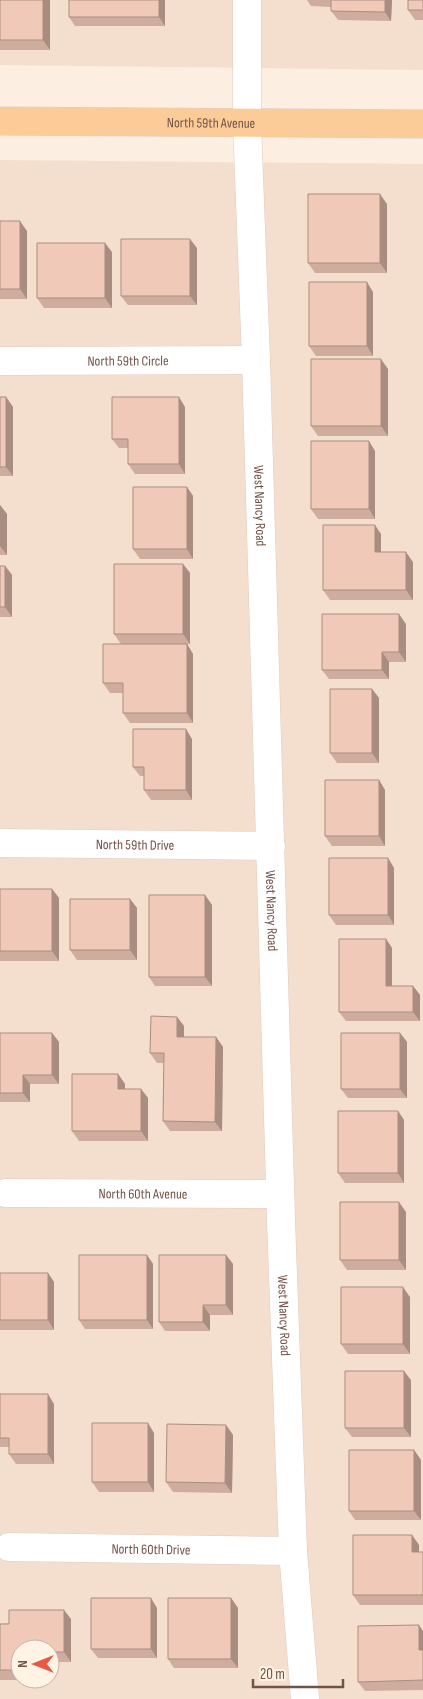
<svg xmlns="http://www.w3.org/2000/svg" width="423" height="1699" font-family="'Sofia Sans Condensed',sans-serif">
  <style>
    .residential { fill: #f4dfcf; fill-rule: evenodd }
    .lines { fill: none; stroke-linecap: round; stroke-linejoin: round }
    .minor-casing { stroke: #e0cabd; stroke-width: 29 }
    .major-casing { stroke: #d8cfcc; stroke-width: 29 }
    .minor { stroke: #fff; stroke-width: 28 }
    .major { stroke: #fbcc98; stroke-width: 28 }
    .wall { fill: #cfad9e }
    .shaded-wall { fill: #a98d81 }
    .building { fill: #f1c9b8; stroke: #a98d81 }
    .labels { text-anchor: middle; stroke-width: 4.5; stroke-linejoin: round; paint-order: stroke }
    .street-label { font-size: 14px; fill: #735348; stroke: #fff3e6 }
  </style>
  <rect width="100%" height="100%" fill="#fceee0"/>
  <path class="residential" d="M0,0H423V70L0,65Z
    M0,160L423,164V1699H0ZM20,1649H50V1679H20Z"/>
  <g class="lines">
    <defs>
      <g id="minor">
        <path id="s1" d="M247,0V123L256,360L281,1220L293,1551L305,1699"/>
        <path id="s2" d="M0,361L256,360"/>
        <path id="s3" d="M0,843L271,846"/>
        <path id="s4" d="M5,1193L280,1194"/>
        <path id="s5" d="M9,1547L293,1551"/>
      </g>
      <g id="major">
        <path id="s6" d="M0,121L423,124"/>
      </g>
    </defs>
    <use href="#minor" class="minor-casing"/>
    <use href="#major" class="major-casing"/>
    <use href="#minor" class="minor"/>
    <use href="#major" class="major"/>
  </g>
  <path class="wall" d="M0,0H50V50H0Z
    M165,0V26H75L69,17Z
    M307,0H392L391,21L338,20L331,11V7L311,6Z
    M423,0V20H415L408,10Z
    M387,204V273H315L308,263Z
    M0,221L27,231V299H0Z
    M197,248V305H128L121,296Z
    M112,252V308H44L37,298Z
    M373,292V356H316L309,346Z
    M388,369V436H318L311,426Z
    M0,397H6L13,407V476H0Z
    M185,407V474H135L128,464V448H119L112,439Z
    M375,451V519H318L311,509Z
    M187,487L193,496V559H140L133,549Z
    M0,505L7,514V555H0Z
    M381,534V552L413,562V600H330L323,590Z
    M183,564L190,573V644H121L114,634Z
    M0,566H5L12,575V617H0Z
    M406,624V662H389V679H329L322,670Z
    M187,644L193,654V723H130L123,713V693H110L103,683Z
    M372,689L379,698V763H337L330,753Z
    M192,739V800H151L144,790V776H140L133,767Z
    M379,780L385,790V846H332L325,836Z
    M388,858L394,868V925H336L329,915Z
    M0,889H52L59,898V961H0Z
    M205,895L212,905V986H155L149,977Z
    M130,899L137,908V960H77L70,950Z
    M386,939L392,948V986H413L420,995V1021H346L339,1012Z
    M177,1017L184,1026V1037H216L223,1047L222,1131H170L163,1121L164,1063H157L150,1053Z
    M0,1033H52L59,1042V1084H30V1102H0Z
    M400,1033L407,1042V1098H348L341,1089Z
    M118,1074L125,1084V1089H141L148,1098V1141H79L72,1131Z
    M398,1111L404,1120V1183H345L338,1173Z
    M406,1212V1270H347L340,1260Z
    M147,1255L153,1264V1329H85L79,1320Z
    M226,1255L233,1264V1315H210V1331H165L159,1322Z
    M0,1273H48L54,1282V1330H0Z
    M410,1297V1354H348L341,1344Z
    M411,1380V1437H352L345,1428Z
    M0,1394L54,1404V1464H16L9,1454V1447H0Z
    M226,1425L233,1435L232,1493L173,1492L166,1482Z
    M154,1433V1492H99L92,1482Z
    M414,1450L421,1460V1520H355L349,1511Z
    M412,1535L419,1545V1552H423V1605H360L353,1595Z
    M231,1598L238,1608V1668H174L168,1659Z
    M157,1608V1658H98L91,1649Z
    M71,1619V1662H50V1649H20V1679L22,1680H0V1624Z
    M423,1631V1690L365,1691L358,1682Z"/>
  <path class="shaded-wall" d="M43,0H50V50L43,40Z
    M159,0H165V26L159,17Z
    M385,0H392L391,21L385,12Z
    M380,194L387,204V273L380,263Z
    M20,221L27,231V299L20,289Z
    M190,239L197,248V305L190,296Z
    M105,243L112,252V308L105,298Z
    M367,282L373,292V356L367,346Z
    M381,359L388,369V436L381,426Z
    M6,397L13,407V476L6,467Z
    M179,397L185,407V474L179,464Z
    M369,441L375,451V519L369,509Z
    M187,487L193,496V559L187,549Z
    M0,505L7,514V555L0,546Z
    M375,525L381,534V562L375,552Z
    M406,552L413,562V600L406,590Z
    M183,564L190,573V644L183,634Z
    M5,566L12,575V617L5,607Z
    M399,614L406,624V662L399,652Z
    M187,644L193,654V723L187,713Z
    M382,652L389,662V679L382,670Z
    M372,689L379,698V763L372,753Z
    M186,729L192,739V800L186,790Z
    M379,780L385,790V846L379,836Z
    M388,858L394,868V925L388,915Z
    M52,889L59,898V961L52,951Z
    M205,895L212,905V986L205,977Z
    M130,899L137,908V960L130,950Z
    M386,939L392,948V995L386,986Z
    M413,986L420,995V1021L413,1012Z
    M177,1017L184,1026V1046L177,1037Z
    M52,1033L59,1042V1084L52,1075Z
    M400,1033L407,1042V1098L400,1089Z
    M216,1037L223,1047L222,1131L215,1122Z
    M118,1074L125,1084V1098L118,1089Z
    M23,1075L30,1084V1102L23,1093Z
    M141,1089L148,1098V1141L141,1131Z
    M398,1111L404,1120V1183L398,1173Z
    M399,1202L406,1212V1270L399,1260Z
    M147,1255L153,1264V1329L147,1320Z
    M226,1255L233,1264V1315L226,1305Z
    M48,1273L54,1282V1330L48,1320Z
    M403,1287L410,1297V1354L403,1344Z
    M203,1305L210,1315V1331L203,1322Z
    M404,1371L411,1380V1437L404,1428Z
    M48,1394L54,1404V1464L48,1454Z
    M148,1423L154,1433V1492L148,1482Z
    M226,1425L233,1435L232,1493L225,1483Z
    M414,1450L421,1460V1520L414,1511Z
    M412,1535L419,1545V1561L412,1552Z
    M151,1598L157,1608V1658L151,1649Z
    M231,1598L238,1608V1668L231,1659Z
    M64,1610L71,1619V1662L64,1652Z
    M419,1625L423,1631V1656L419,1650Z
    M15,1652L20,1659V1677L15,1670Z"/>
  <path class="building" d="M0,0H43V40H0Z
    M69,0H159V17H69Z
    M331,0H385V12L331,11Z
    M408,0H423V10H408Z
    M308,194H380V263H308Z
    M0,221H20V289H0Z
    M121,239H190V296H121Z
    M37,243H105V298H37Z
    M309,282H367V346H309Z
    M311,359H381V426H311Z
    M0,397H6V467H0Z
    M112,397H179V464H128V439H112Z
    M311,441H369V509H311Z
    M133,487H187V549H133Z
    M323,525H375V552H406V590H323Z
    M114,564H183V634H114Z
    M0,566H5V607H0Z
    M322,614H399V652H382V670H322Z
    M103,644H187V713H123V683H103Z
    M330,689H372V753H330Z
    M133,729H186V790H144V767H133Z
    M325,780H379V836H325Z
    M329,858H388V915H329Z
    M0,889H52V951H0Z
    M149,895H205V977H149Z
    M70,899H130V950H70Z
    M339,939H386V986H413V1012H339Z
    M151,1016L177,1017V1037H216L215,1122L163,1121L164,1053H150Z
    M0,1033H52V1075H23V1093H0Z
    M341,1033H400V1089H341Z
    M72,1074H118V1089H141V1131H72Z
    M338,1111H398V1173H338Z
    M340,1202H399V1260H340Z
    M79,1255H147V1320H79Z
    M159,1255H226V1305H203V1322H159Z
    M0,1273H48V1320H0Z
    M341,1287H403V1344H341Z
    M345,1371H404V1428H345Z
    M0,1394H48V1454H9V1438H0Z
    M92,1423H148V1482H92Z
    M167,1424L226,1425L225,1483L166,1482Z
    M349,1450H414V1511H349Z
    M353,1535H412V1552H423V1595H353Z
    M91,1598H151V1649H91Z
    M168,1598H231V1659H168Z
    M9,1610H64V1652H50V1649H20V1652H15V1670H0V1624H9Z
    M419,1625V1650H423V1680L358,1682V1626Z"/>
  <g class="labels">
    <g class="street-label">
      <text dy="5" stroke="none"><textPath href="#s6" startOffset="211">North 59th Avenue</textPath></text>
      <text dy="5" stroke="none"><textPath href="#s2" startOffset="128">North 59th Circle</textPath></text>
      <text dy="5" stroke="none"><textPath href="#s1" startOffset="506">West Nancy Road</textPath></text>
      <text dy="5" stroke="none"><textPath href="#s3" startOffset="135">North 59th Drive</textPath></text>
      <text dy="5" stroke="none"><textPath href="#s1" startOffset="911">West Nancy Road</textPath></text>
      <text dy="5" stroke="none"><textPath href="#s4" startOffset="138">North 60th Avenue</textPath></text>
      <text dy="5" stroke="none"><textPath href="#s1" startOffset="1316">West Nancy Road</textPath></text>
      <text dy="5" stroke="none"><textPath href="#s5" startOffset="142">North 60th Drive</textPath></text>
    </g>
  </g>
  <g transform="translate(35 1664) rotate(270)"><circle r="24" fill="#fff3e6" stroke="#c7b3a7"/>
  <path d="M0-4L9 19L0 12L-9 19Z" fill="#e75845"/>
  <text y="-8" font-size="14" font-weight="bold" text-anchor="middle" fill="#735348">N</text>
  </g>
  <path d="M253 1679v8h90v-8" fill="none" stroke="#735348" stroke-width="2.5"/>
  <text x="260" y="1679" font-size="15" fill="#735348" stroke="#fff3e6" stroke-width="4" paint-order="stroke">20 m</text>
</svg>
